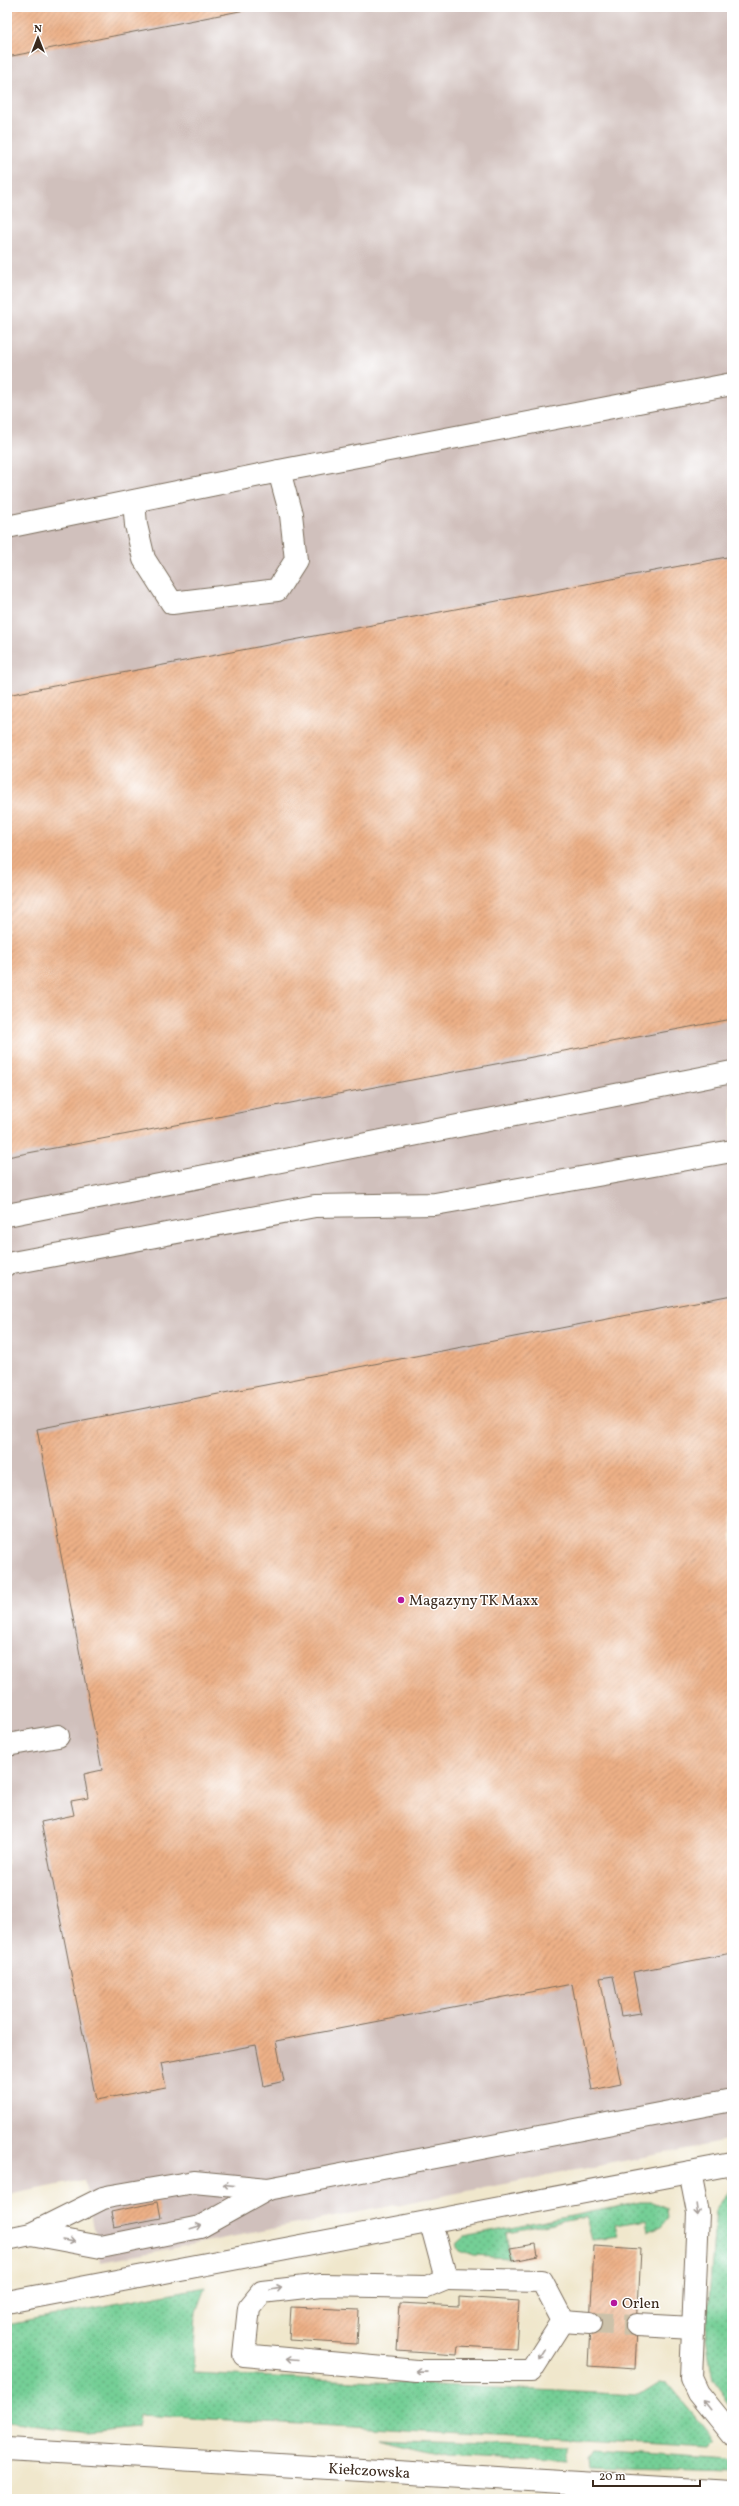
<svg xmlns="http://www.w3.org/2000/svg" width="739" height="2506" font-family="Vollkorn,serif">
  <style>
    .industrial { fill: #d0c0bc }
    .grass { fill: url(#grass-dots); stroke: #587c5a }
    .building { fill: url(#building-hatch) }
    .lines { fill: none; stroke-linecap: round; stroke-linejoin: round }
    .minor-tunnel { stroke: #ccc1a9; stroke-width: 22; stroke-dasharray: 22 11; stroke-linecap: butt }
    .minor-casing { stroke: #7a6c5b; stroke-width: 24 }
    .path { stroke: #7a6c5b; stroke-width: 2.5; stroke-dasharray: 3 3; stroke-linecap: butt }
    .minor { stroke: #fff; stroke-width: 22 }
    .oneway { stroke: #a79f9a }
    .poi-dot { fill: #b5179e; stroke: #fff; stroke-width: 1.5 }
    .labels { text-anchor: middle; stroke-width: 3; stroke-linejoin: round; paint-order: stroke }
    .poi-label { font-size: 15px; fill: #3b2a1e; stroke: #fff; text-anchor: start }
    .street-label { font-size: 15px; fill: #3b2a1e; stroke: #fff }
  </style>
  <defs>
    <pattern id="grass-dots" width="8" height="8" patternUnits="userSpaceOnUse"><rect width="8" height="8" fill="#75cf96"/><path d="M2 2h.1M6 6h.1" fill="none" stroke="#61a87a" stroke-width="1.8" stroke-linecap="round"/></pattern>
    <pattern id="building-hatch" width="6" height="6" patternUnits="userSpaceOnUse"><rect width="6" height="6" fill="#edb087"/><path d="M-1 1l2-2M0 6l6-6M5 7l2-2" fill="none" stroke="#c18f6e"/></pattern>
  </defs>
  <rect width="100%" height="100%" fill="#fff"/>
  <filter id="ink" filterUnits="userSpaceOnUse"><feTurbulence type="fractalNoise" baseFrequency=".025" numOctaves="2"/><feDisplacementMap in="SourceGraphic" scale="8" xChannelSelector="R" yChannelSelector="G"/><feConvolveMatrix kernelMatrix="1 2 1 2 8 2 1 2 1" color-interpolation-filters="sRGB"/></filter>
  <filter id="wash" filterUnits="userSpaceOnUse"><feTurbulence type="fractalNoise" baseFrequency=".012" numOctaves="4" result="noise"/><feDisplacementMap in="SourceGraphic" scale="16" xChannelSelector="R" yChannelSelector="G"/><feGaussianBlur stdDeviation="0.9" result="paint"/><feColorMatrix in="noise" values="0 0 0 0 0 0 0 0 0 0 0 0 0 0 0 0 0 1.4 0 .05"/><feComposite in="paint" operator="in"/></filter>
  <g filter="url(#wash)">
    <rect width="100%" height="100%" fill="#f0e7cc"/>
    <path class="industrial" d="M7,7H732V2140L101,2262L84,2180L7,2195Z"/>
    <path class="grass" d="M732,2187V2408L713,2381L706,2338L716,2207Z
      M641,2202H652L667,2208L668,2218L662,2226L648,2231L646,2220L615,2225L618,2237L592,2240L586,2217L507,2232L510,2258L473,2256L459,2251L457,2247L458,2243L465,2237Z
      M205,2287L196,2312L193,2373L639,2395L660,2382L667,2383L715,2441L709,2447L139,2415L138,2427L87,2432L7,2422V2324Z
      M380,2440L569,2447V2463L449,2456Z
      M594,2450L730,2459L732,2461V2472L590,2468L589,2457Z"/>
    <g id="blocks">
      <path class="building" d="M7,7H254L255,8L7,57Z
        M732,556V1019L7,1157V695Z
        M732,1295V1953L633,1972L641,2013L621,2016L613,1976L600,1978L621,2084L592,2090L572,1984L276,2041L284,2081L264,2086L256,2045L161,2063L166,2087L96,2100L41,1822L74,1815L71,1801L88,1798L84,1774L102,1770L37,1429Z
        M158,2202L161,2218L114,2227L111,2212Z
        M536,2244L538,2256L513,2261L510,2248Z
        M594,2246L641,2249L635,2369L588,2366Z
        M459,2297L519,2301L516,2349L458,2346L457,2355L397,2351L400,2303L459,2306Z
        M291,2307L359,2310L357,2344L289,2340Z"/>
    </g>
  </g>
  <g filter="url(#ink)">
    <use href="#blocks" fill-opacity="0" stroke="#7a6c5b" stroke-width="1"/>
    <g class="lines">
      <path class="minor-tunnel" d="M590,2323L637,2325"/>
      <defs>
        <g id="minor">
          <path d="M279,471L732,384"/>
          <path d="M7,527L279,471L291,515L296,560L277,590L172,603L144,559L136,525L134,501"/>
          <path d="M7,1215L732,1072"/>
          <path d="M7,1264L315,1206L435,1204L732,1151"/>
          <path d="M7,1745L58,1736"/>
          <path d="M690,2172L698,2213L691,2378L698,2393L732,2435"/>
          <path d="M431,2223L446,2279L542,2281L563,2321L590,2323"/>
          <path d="M31,2234L101,2247L200,2227L268,2189"/>
          <path d="M7,2239L31,2234L103,2198L112,2196L194,2182L268,2189L732,2100"/>
          <path d="M446,2279L427,2287L322,2285L262,2292L249,2308L244,2355L417,2371H531L563,2321"/>
          <path d="M7,2302L732,2164"/>
          <path d="M637,2325L693,2328"/>
          <path id="s1" d="M7,2449L732,2492"/>
        </g>
      </defs>
      <use href="#minor" class="minor-casing"/>
      <path class="path" d="M7,102L9,114"/>
      <use href="#minor" class="minor"/>
    </g>
    <defs><path id="oneway-shaft" d="M-6 0H5M1.5-3L5.5 0L1.5 3" fill="none" stroke-width="1.6" stroke-linecap="round" stroke-linejoin="round"/></defs>
    <g class="oneway">
      <use href="#oneway-shaft" transform="translate(229 2185) rotate(-174)"/>
      <use href="#oneway-shaft" transform="translate(697 2210) rotate(82)"/>
      <use href="#oneway-shaft" transform="translate(196 2227) rotate(-17)"/>
      <use href="#oneway-shaft" transform="translate(69 2241) rotate(10)"/>
      <use href="#oneway-shaft" transform="translate(276 2289) rotate(-10)"/>
      <use href="#oneway-shaft" transform="translate(542 2354) rotate(123)"/>
      <use href="#oneway-shaft" transform="translate(292 2359) rotate(-175)"/>
      <use href="#oneway-shaft" transform="translate(421 2371) rotate(-179)"/>
      <use href="#oneway-shaft" transform="translate(707 2405) rotate(-129)"/>
    </g>
  </g>
  <g class="poi-dot">
    <circle cx="401" cy="1600" r="4"/>
    <circle cx="614" cy="2303" r="4"/>
  </g>
  <g class="labels">
    <g class="poi-label">
      <text x="409" y="1605">Magazyny TK Maxx</text>
      <text x="622" y="2308">Orlen</text>
    </g>
    <g class="street-label">
      <text dy="5" stroke="none"><textPath href="#s1" startOffset="363">Kiełczowska</textPath></text>
    </g>
  </g>
  <rect width="739" height="2506" fill="none" stroke="#fff" stroke-width="24"/>
  <g transform="translate(38 38)" stroke="#ffffff" stroke-width="3" paint-order="stroke">
  <path d="M0-3L7 15L0 10L-7 15Z" fill="#3b2a1e"/>
  <text y="-6" font-size="11" font-weight="bold" text-anchor="middle" fill="#3b2a1e">N</text>
  </g>
  <path d="M593 2480v6h107v-6" fill="none" stroke="#3b2a1e" stroke-width="2"/>
  <text x="599" y="2480" font-size="12" fill="#3b2a1e" stroke="#ffffff" stroke-width="3" paint-order="stroke">20 m</text>
</svg>
